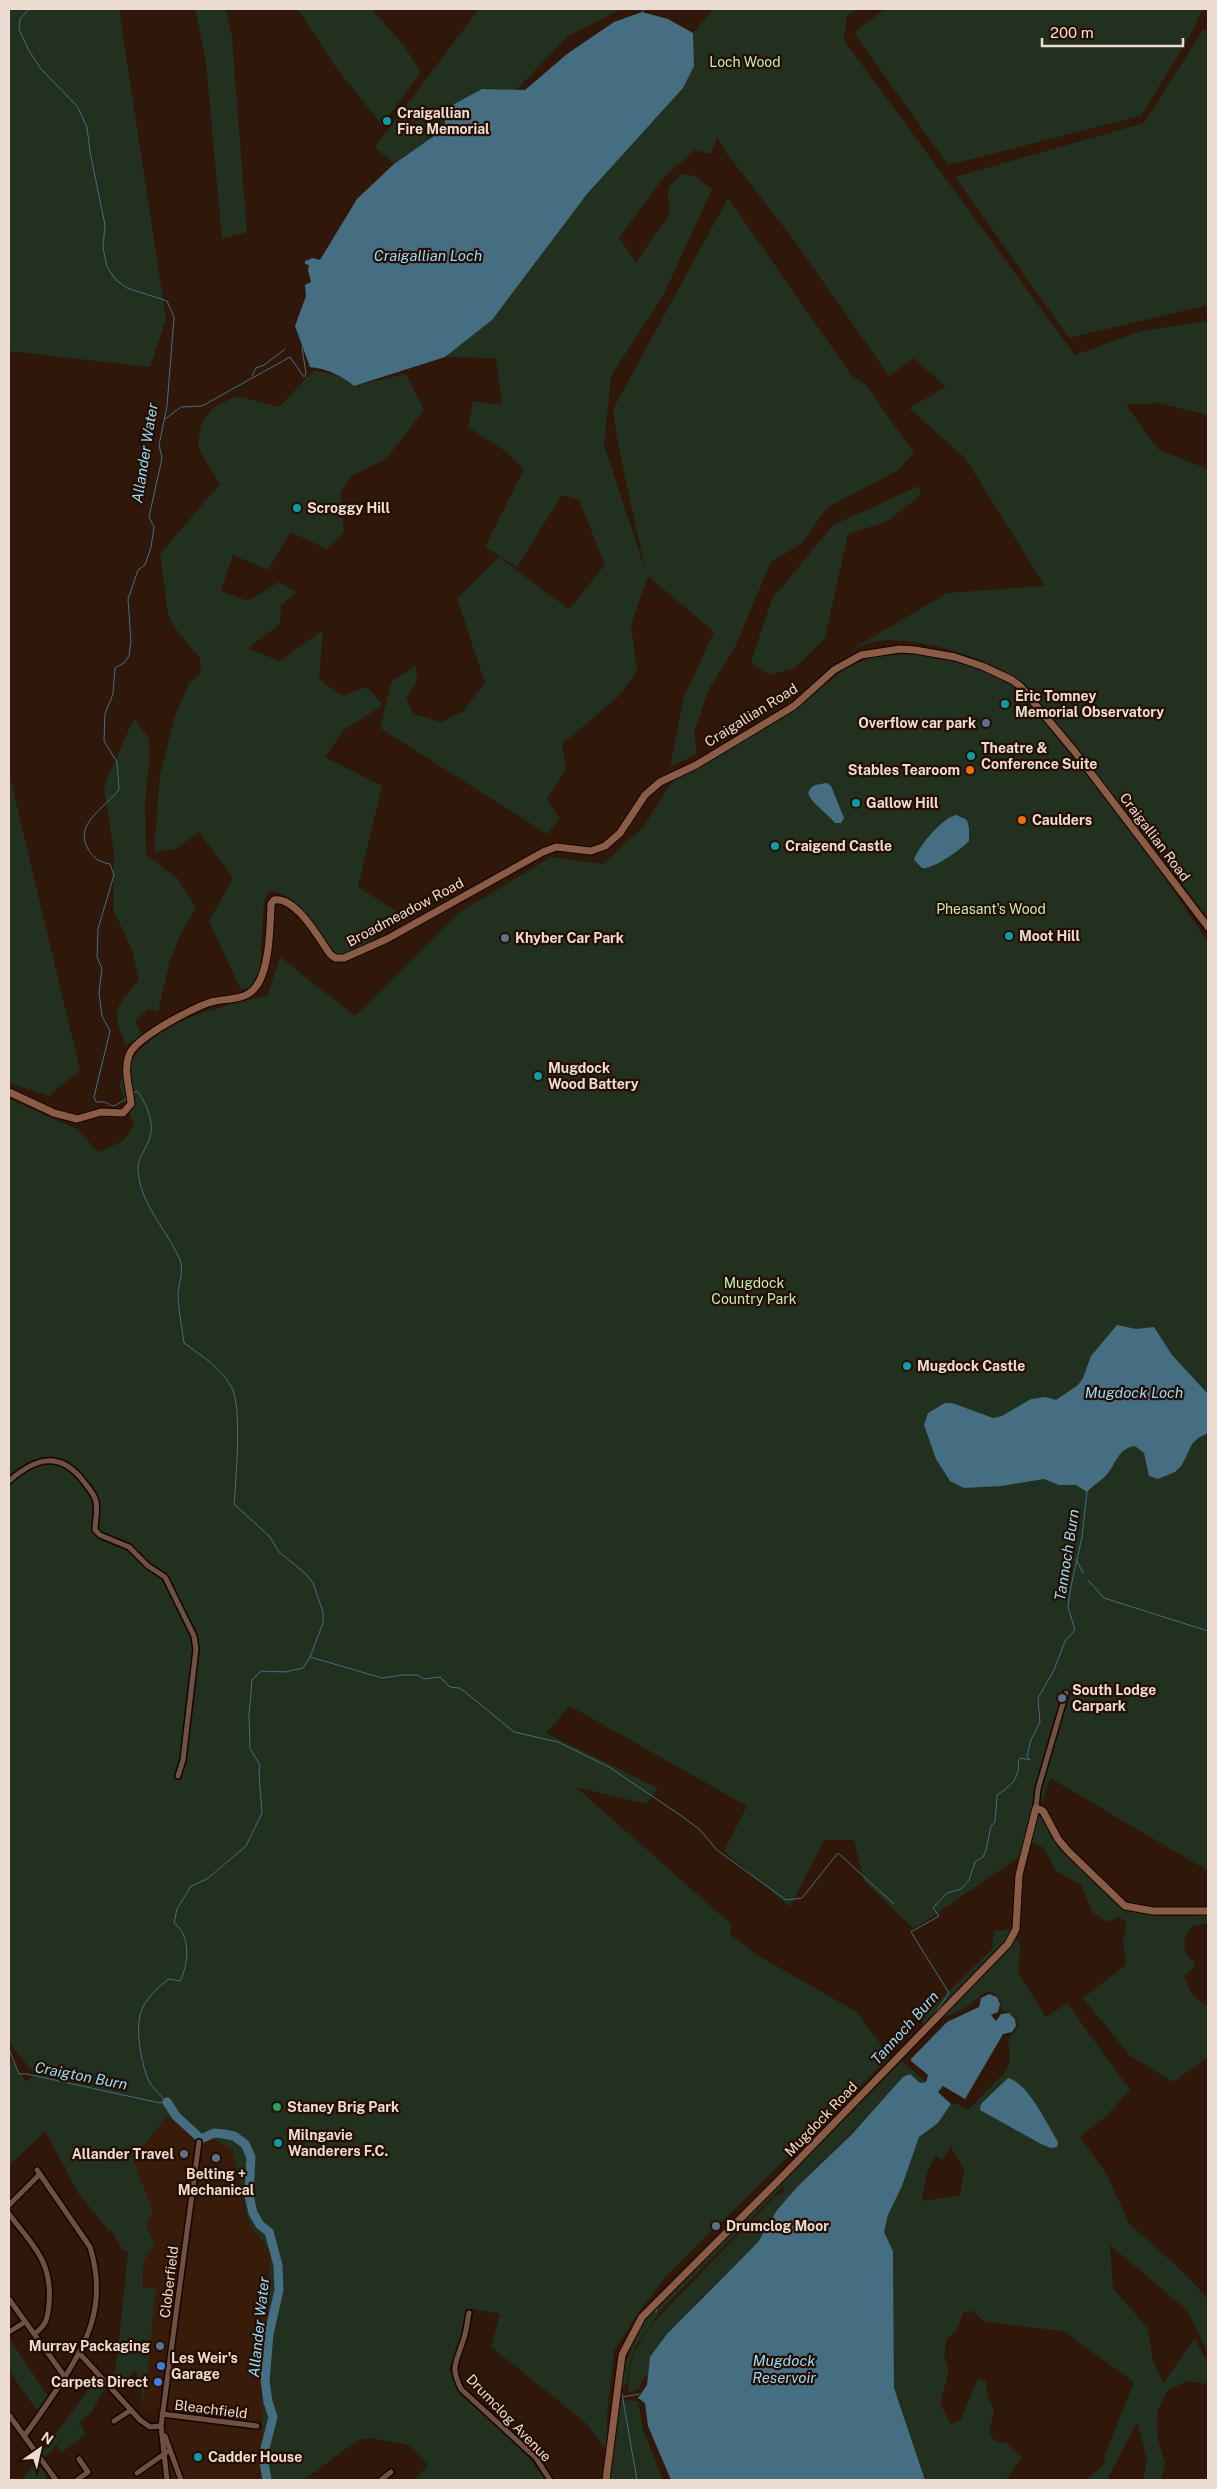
<svg xmlns="http://www.w3.org/2000/svg" width="1217" height="2489" font-family="'Public Sans',sans-serif">
  <style>
    .built { fill: #391b09 }
    .green { fill: #22301f; fill-rule: evenodd }
    .water { fill: #456e82 }
    .lines { fill: none; stroke-linecap: round; stroke-linejoin: round }
    .stream { stroke: #456e82; stroke-width: 1 }
    .river { stroke: #456e82; stroke-width: 9 }
    .street-casing { stroke: #160300; stroke-width: 8 }
    .secondary-casing { stroke: #160300; stroke-width: 9 }
    .street { stroke: #6e5142; stroke-width: 5 }
    .secondary { stroke: #8b5c45; stroke-width: 7 }
    .culture-dot { fill: #0f9aa8; stroke: #250e02; stroke-width: 2 }
    .service-dot { fill: #5c6f8a; stroke: #250e02; stroke-width: 2 }
    .food-dot { fill: #e8710a; stroke: #250e02; stroke-width: 2 }
    .leisure-dot { fill: #2e9e5b; stroke: #250e02; stroke-width: 2 }
    .shop-dot { fill: #3f7fe0; stroke: #250e02; stroke-width: 2 }
    .labels { text-anchor: middle; stroke-width: 4.5; stroke-linejoin: round; paint-order: stroke }
    .park-label { font-size: 14px; fill: #c1edb8; stroke: #250e02 }
    .poi-label { font-size: 14px; font-weight: bold; fill: #eddcd2; stroke: #250e02; text-anchor: start }
    .street-label { font-size: 14px; fill: #eddcd2; stroke: #250e02 }
    .water-label { font-size: 15px; font-style: italic; fill: #95dbfd; stroke: #250e02 }
  </style>
  <rect width="100%" height="100%" fill="#2f1709"/>
  <path class="built" d="M167,2116L232,2149L250,2226L272,2251L262,2374L263,2480H171L169,2458L158,2409L151,2408V2411L141,2410L156,2291L142,2288L143,2264L155,2243L146,2226L132,2159Z"/>
  <path class="green" d="M9,9H119L166,319L150,367L9,351Z
    M195,9H226L232,37L247,232L222,239L206,62Z
    M298,9H372L404,46L421,72L382,125L337,69Z
    M479,9H621L568,36L516,90L482,89L444,129L394,164L375,147Z
    M714,9H857L847,16L844,40L1075,355L1141,331L1208,321V415L1157,403L1126,405L1159,450L1208,469V918L1078,750L1022,683C993,659 917,636 880,641C871,642 862,646 854,648L947,593L1045,586L965,458L909,408L946,387L913,358L889,376L793,239L727,154L717,137L711,154L694,150L661,181L619,238L636,262L669,215L668,187L682,174L695,176L712,189L664,294L611,376L604,445L645,569L617,439L613,409L728,198L852,376L865,384L914,453L898,470L827,508L801,544L771,562L735,647L709,689L694,733L697,754L670,767L684,697L714,632L648,576L631,625L637,671L618,697L562,744L566,769L547,799L560,819L547,834L380,728L391,682L416,665L417,682L406,698L413,714L441,722L462,712L485,683L457,598L499,557L569,609L605,565L579,500L562,495L517,567L485,547L524,469L502,449L468,427L473,401L502,405L496,358L445,357L492,320L587,194L683,88L694,66L693,33Z
    M885,9H1202L1195,27L1141,116L948,165L854,33Z
    M1203,30L1208,31V305L1069,338L955,177L1144,123Z
    M314,370L339,376L354,386L406,374L424,410L387,458L353,475L340,492L344,532L327,549L291,532L268,570L233,555L221,591L248,601L279,582L297,592L281,605L280,624L248,648L280,661L323,630L319,679L342,696L367,687L383,705L344,730L325,757L382,786L358,887L398,912C382,928 359,962 333,955C322,933 297,892 269,891L264,901L260,970L249,988L241,990L209,921L233,878L199,832L175,849L154,852L160,774L175,716L189,683L197,677L201,670L200,658L175,628L168,614L160,554L220,484L200,452L198,441L202,422L213,408L236,396L279,407Z
    M919,486L921,495L886,522L848,534L825,638L795,668L769,675L751,662L772,599L833,525Z
    M916,654C946,660 982,665 1008,682C1030,697 1056,737 1073,758L1080,763L1170,885L1208,943V1871L1050,1778L1042,1803H1033L1021,1856L914,1929L864,1881L854,1840H824L790,1907L724,1851L747,1806L570,1706L546,1733L658,1788L647,1804L576,1787L731,1924L730,1934L759,1956L857,2012L890,2057L669,2273L638,2313L614,2351L607,2416V2451L586,2423L491,2347L500,2314L471,2308L467,2339L449,2369L459,2390L519,2445L546,2480H414L428,2465L408,2445L370,2438L358,2440L304,2480H263L262,2374L271,2251L250,2226L232,2149L167,2116L133,2159L153,2212L146,2226L155,2243L143,2264L142,2287L156,2290L146,2384L140,2410L142,2387L135,2371L132,2373L119,2390L114,2386L128,2252L123,2250L111,2230L109,2231L78,2193L45,2131L9,2166V2056L26,2082L35,2074L9,2043V1099L77,1129L98,1152L123,1141L134,1125L119,1085C124,1075 130,1060 138,1052C171,1016 224,1006 268,995L280,957L355,1016L458,913L551,857L603,864L644,826L671,783L795,708L846,668L875,656Z
    M134,718L149,739V761L145,804L146,855L178,879L196,908L180,935L170,961L158,1011L148,1009L135,1022L143,1035L126,1045C110,1008 115,1009 139,980L132,950L113,909L114,853L104,786Z
    M9,773L80,1070L49,1096L9,1083Z
    M1039,1816L1044,1820L1052,1838L1082,1865L1125,1911C1134,1909 1143,1914 1152,1915C1171,1918 1189,1916 1208,1915V1924L1193,1925C1183,1937 1180,1951 1194,1962V1968L1184,1976C1190,1990 1193,2001 1208,2005V2057L1173,2082L1130,2056L1083,1998L1126,1965L1123,1939L1127,1923L1119,1917L1108,1922L1093,1913L1081,1885L1056,1871L1044,1848L1031,1842L1036,1817Z
    M1009,1929L1020,1945L1019,1974L1046,2017L1067,2003L1130,2090L1104,2118L1080,2137L1106,2173L1129,2223L1187,2276L1208,2299V2353L1187,2310L1110,2245L1113,2288L1148,2329L1153,2361L1163,2383L1195,2339L1205,2357L1208,2358V2384L1187,2381L1167,2391L1157,2413V2436L1165,2464L1161,2480H1143L1147,2459L1137,2422L1107,2480H1086L1105,2463L1104,2456L1134,2382L1063,2331L985,2322L972,2311L963,2312L957,2330L947,2339L944,2355L949,2371L940,2404L951,2424L960,2421L978,2378L986,2381L988,2396L994,2409L989,2433L995,2441L1006,2443L1022,2458L1006,2480H925L894,2388L893,2251L884,2232L888,2215L902,2186L919,2137L938,2123L951,2104H957L968,2110L1006,2071L1010,2059L1008,2040L1018,2026L1016,2017L1002,2010C1002,2003 999,1993 990,1992C981,1992 979,1998 973,2002C960,2013 938,2019 922,2026L923,2016L992,1949L994,1931ZM1010,2078L1023,2091L1057,2147L981,2107ZM951,2147L964,2170L960,2195L922,2201L926,2176L935,2155L942,2161Z
    M902,2061L926,2082L920,2083L910,2074L798,2186L777,2210L758,2242L700,2299L650,2357L648,2377H644L639,2388L629,2393C626,2368 635,2347 649,2327L762,2210L777,2194L779,2195L786,2189L783,2186L659,2312L636,2345L630,2363L627,2383L620,2390C624,2362 634,2340 648,2316Z
    M9,2338L48,2396L38,2412L9,2371Z
    M98,2376L109,2388L103,2392L91,2413L70,2431L80,2423L86,2434L62,2452L56,2445L67,2434L44,2458L41,2454Z
    M621,2400L638,2401L643,2429L663,2480H608Z
    M36,2462L45,2473L47,2480H21Z"/>
  <path class="water" d="M642,12L668,19L693,33L694,66L683,88L587,194L492,320L445,357L354,386C340,375 328,369 310,367L295,326L306,296L305,285L311,282L308,270L309,265L305,264V261L313,258L320,260L357,199L394,164L444,129L447,108L482,89L525,90L567,54L614,22Z
    M827,783L831,786L844,818L841,823H835C827,813 811,803 808,793C813,783 817,785 827,783Z
    M956,815L967,820L969,828V841C960,850 933,870 922,868L914,860C917,848 943,817 956,815Z
    M1117,1325L1136,1329L1154,1327L1172,1355L1208,1394V1433L1198,1438L1192,1444L1182,1465L1175,1472L1158,1479L1149,1476L1144,1453L1135,1446C1119,1448 1117,1461 1108,1473C1103,1480 1093,1485 1087,1492L1076,1485H1059L1044,1479L1001,1486L964,1488L950,1481L936,1459L924,1425L928,1413L945,1403H952L993,1418L1002,1416L1031,1399L1045,1397L1056,1400L1078,1385L1083,1378L1091,1356Z
    M989,1994L997,1997L1000,2004L998,2012L991,2015L996,2021L1001,2014L1009,2013L1015,2019L1016,2026L1012,2032L1003,2034L965,2099L943,2086L938,2092L951,2104L938,2123L919,2137L902,2186L888,2215L884,2232L893,2251L894,2388L925,2480H671L648,2426L645,2403L638,2398L647,2385L650,2357L667,2334L758,2242L777,2210L798,2186L852,2134L903,2077L910,2074L920,2083L926,2082L928,2075L911,2061V2059L947,2022L979,2007L981,1998Z
    M1008,2078C1028,2083 1047,2124 1058,2142L1057,2147L1051,2148L1041,2144L980,2110L981,2104Z"/>
  <g class="lines">
    <path class="stream" d="M29,9L20,19L19,29L28,49L41,69L77,106L87,127L90,152L105,225L103,248L107,267L116,280L127,288L167,301L174,317L167,406L159,445L162,458L149,517L154,527L151,547L145,565L138,570L128,599L131,641L129,656L124,663L115,668L113,694L105,714L104,741L117,762L119,789C106,808 73,823 88,849C94,859 100,862 110,864L114,875L98,929L97,957L102,968L99,993L102,1016L110,1031L94,1097L96,1102C116,1100 105,1114 127,1098
      M642,12L645,9
      M252,376L256,368L264,365L285,349
      M165,419L181,407L202,406L290,357L304,377L306,374L302,347
      M132,1094L137,1091L138,1092C148,1107 156,1125 148,1142C144,1152 137,1160 138,1170C140,1204 167,1230 180,1260C184,1271 179,1282 178,1293C178,1309 182,1327 184,1343C202,1356 221,1368 232,1388C242,1407 236,1480 234,1504L270,1537L279,1552L305,1573L313,1583L323,1612V1623L310,1657L303,1668L285,1672L261,1671L252,1680L249,1715L250,1749L260,1765L259,1773L262,1813L246,1846L207,1879L191,1886L177,1909L174,1923C191,1936 189,1963 180,1981L169,1979C158,1987 143,2001 140,2015C136,2032 141,2058 146,2074C149,2085 159,2094 167,2102
      M1077,1561L1083,1573
      M1088,1580L1104,1598L1208,1631
      M310,1657L382,1678L403,1675H417L424,1679L440,1677L450,1687L459,1688L464,1691L514,1732L558,1742L609,1767L683,1817L700,1830L717,1850L786,1900L802,1898L838,1853L894,1904
      M934,2015L949,1993L911,1932L939,1916L933,1908L947,1893L961,1889L969,1880L975,1862L983,1857L986,1850L991,1826L995,1822L997,1795C1010,1787 1021,1777 1018,1761L1021,1758L1030,1760L1027,1756L1031,1740L1040,1722L1038,1698L1054,1670L1065,1641L1075,1630L1068,1607L1070,1591L1082,1537L1087,1492
      M9,2049L19,2074H27L160,2103L166,2102
      M666,2288L838,2115
      M656,2312L657,2306
      M622,2394L637,2480
      M623,2397L639,2394"/>
    <path class="river" d="M167,2102L176,2116L201,2139L214,2133L224,2134L234,2136L245,2144L251,2157L249,2195L253,2213L260,2225L269,2232L278,2265L279,2290L269,2334L265,2380L268,2402L273,2417L263,2456L267,2480"/>
    <defs>
      <path id="street" d="M9,1481C35,1458 60,1450 84,1482C89,1488 95,1495 96,1502C98,1511 95,1521 95,1530L100,1535L129,1547L148,1566L165,1577L194,1636L196,1649L183,1760L178,1776
        M1036,1808L1038,1789L1066,1693
        M9,2205L40,2174
        M9,2214C32,2245 53,2261 49,2304C48,2318 46,2326 34,2334
        M9,2299L65,2377
        M469,2313C467,2323 466,2335 462,2344C455,2365 451,2368 461,2389L536,2458L550,2480
        M9,2332L25,2322
        M80,2354L140,2420L150,2427L161,2426
        M162,2414L257,2426
        M9,2415L56,2480
        M114,2421L131,2410
        M24,2436C35,2422 45,2407 55,2392C87,2345 108,2305 90,2247L37,2170
        M165,2436L181,2480
        M137,2473L167,2452
        M77,2480L88,2472L79,2459
        M167,2480L161,2426L199,2142
        M381,2480L391,2472"/>
      <path id="secondary" d="M9,1092L54,1113L77,1119L101,1112L123,1113L131,1104C130,1088 123,1071 129,1055C136,1037 193,1008 211,1002C226,998 243,1001 254,989C270,972 270,927 271,904L274,900C296,896 319,939 330,954L335,958H344L387,939L543,852L556,847L591,851L605,846L620,833L645,795L660,782L696,765L794,706L834,670L861,655L900,649L915,650L955,657L982,666L1012,680L1020,686L1075,752L1208,927
        M606,2480L622,2355L642,2317L777,2182L1008,1944L1016,1929L1019,1875L1036,1808L1043,1811L1058,1839L1068,1851L1125,1906L1153,1911H1208"/>
    </defs>
    <use href="#street" class="street-casing"/>
    <use href="#secondary" class="secondary-casing"/>
    <use href="#street" class="street"/>
    <use href="#secondary" class="secondary"/>
  </g>
  <g class="culture-dot">
    <circle cx="387" cy="121" r="5"/>
    <circle cx="297" cy="508" r="5"/>
    <circle cx="1005" cy="704" r="5"/>
    <circle cx="971" cy="756" r="5"/>
    <circle cx="856" cy="803" r="5"/>
    <circle cx="775" cy="846" r="5"/>
    <circle cx="1009" cy="936" r="5"/>
    <circle cx="538" cy="1076" r="5"/>
    <circle cx="907" cy="1366" r="5"/>
    <circle cx="278" cy="2143" r="5"/>
    <circle cx="198" cy="2457" r="5"/>
  </g>
  <g class="service-dot">
    <circle cx="986" cy="723" r="5"/>
    <circle cx="505" cy="938" r="5"/>
    <circle cx="1062" cy="1698" r="5"/>
    <circle cx="184" cy="2154" r="5"/>
    <circle cx="216" cy="2158" r="5"/>
    <circle cx="716" cy="2226" r="5"/>
    <circle cx="160" cy="2346" r="5"/>
  </g>
  <g class="food-dot">
    <circle cx="970" cy="770" r="5"/>
    <circle cx="1022" cy="820" r="5"/>
  </g>
  <circle class="leisure-dot" cx="277" cy="2107" r="5"/>
  <g class="shop-dot">
    <circle cx="161" cy="2366" r="5"/>
    <circle cx="158" cy="2382" r="5"/>
  </g>
  <g class="labels">
    <g class="park-label">
      <text x="745" y="67">Loch Wood</text>
      <text x="991" y="914">Pheasant's Wood</text>
      <text x="754" y="1288">Mugdock<tspan x="754" dy="16">Country Park</tspan></text>
    </g>
    <g class="poi-label">
      <text x="397" y="118">Craigallian<tspan x="397" dy="16">Fire Memorial</tspan></text>
      <text x="307" y="513">Scroggy Hill</text>
      <text x="1015" y="701">Eric Tomney<tspan x="1015" dy="16">Memorial Observatory</tspan></text>
      <text x="976" y="728" text-anchor="end">Overflow car park</text>
      <text x="981" y="753">Theatre &amp;<tspan x="981" dy="16">Conference Suite</tspan></text>
      <text x="960" y="775" text-anchor="end">Stables Tearoom</text>
      <text x="866" y="808">Gallow Hill</text>
      <text x="1032" y="825">Caulders</text>
      <text x="785" y="851">Craigend Castle</text>
      <text x="1019" y="941">Moot Hill</text>
      <text x="515" y="943">Khyber Car Park</text>
      <text x="548" y="1073">Mugdock<tspan x="548" dy="16">Wood Battery</tspan></text>
      <text x="917" y="1371">Mugdock Castle</text>
      <text x="1072" y="1695">South Lodge<tspan x="1072" dy="16">Carpark</tspan></text>
      <text x="287" y="2112">Staney Brig Park</text>
      <text x="288" y="2140">Milngavie<tspan x="288" dy="16">Wanderers F.C.</tspan></text>
      <text x="174" y="2159" text-anchor="end">Allander Travel</text>
      <text x="216" y="2179" text-anchor="middle">Belting +<tspan x="216" dy="16">Mechanical</tspan></text>
      <text x="726" y="2231">Drumclog Moor</text>
      <text x="150" y="2351" text-anchor="end">Murray Packaging</text>
      <text x="171" y="2363">Les Weir's<tspan x="171" dy="16">Garage</tspan></text>
      <text x="148" y="2387" text-anchor="end">Carpets Direct</text>
      <text x="208" y="2462">Cadder House</text>
    </g>
    <g class="street-label">
      <text transform="translate(751 715) rotate(-32)" y="5">Craigallian Road</text>
      <text transform="translate(1155 837) rotate(53)" y="5">Craigallian Road</text>
      <text transform="translate(405 912) rotate(-28)" y="5">Broadmeadow Road</text>
      <text transform="translate(821 2119) rotate(-46)" y="5">Mugdock Road</text>
      <text transform="translate(169 2282) rotate(-83)" y="5">Cloberfield</text>
      <text transform="translate(211 2409) rotate(7)" y="5">Bleachfield</text>
      <text transform="translate(509 2418) rotate(46)" y="5">Drumclog Avenue</text>
    </g>
    <g class="water-label">
      <text x="428" y="261">Craigallian Loch</text>
      <text transform="translate(145 453) rotate(-81)" y="5">Allander Water</text>
      <text x="1134" y="1398">Mugdock Loch</text>
      <text transform="translate(1067 1555) rotate(-81)" y="5">Tannoch Burn</text>
      <text transform="translate(905 2028) rotate(-48)" y="5">Tannoch Burn</text>
      <text transform="translate(81 2076) rotate(11)" y="5">Craigton Burn</text>
      <text transform="translate(259 2327) rotate(-84)" y="5">Allander Water</text>
      <text x="784" y="2366">Mugdock<tspan x="784" dy="17">Reservoir</tspan></text>
    </g>
  </g>
  <rect width="1217" height="2489" fill="none" stroke="#eddcd2" stroke-width="20"/>
  <g transform="translate(40 2449) rotate(34)" stroke="#250e02" stroke-width="4" paint-order="stroke">
  <path d="M0-4L9 19L0 12L-9 19Z" fill="#eddcd2"/>
  <text y="-8" font-size="14" font-weight="bold" text-anchor="middle" fill="#eddcd2">N</text>
  </g>
  <path d="M1042 38v8h141v-8" fill="none" stroke="#eddcd2" stroke-width="2.5"/>
  <text x="1050" y="38" font-size="15" fill="#eddcd2" stroke="#250e02" stroke-width="4" paint-order="stroke">200 m</text>
</svg>
